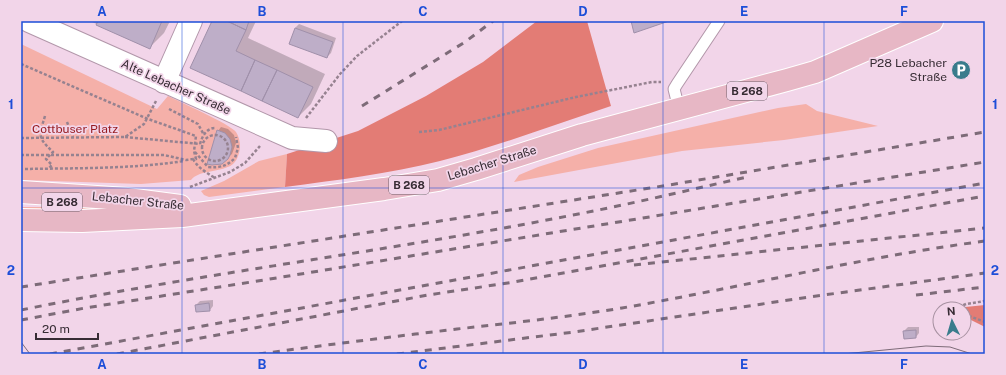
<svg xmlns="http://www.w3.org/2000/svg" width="1006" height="375" font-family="'Public Sans',sans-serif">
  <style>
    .green { fill: #f5b0a9 }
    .forest { fill: #e37c75 }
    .shadow { fill: #0003 }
    .building { fill: #beaec8; stroke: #a090aa }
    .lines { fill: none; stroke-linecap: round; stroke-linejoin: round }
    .lane-casing { stroke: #b297aa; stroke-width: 13 }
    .street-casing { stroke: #b297aa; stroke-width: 24 }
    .primary-casing { stroke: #fff; stroke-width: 24 }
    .path { stroke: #968290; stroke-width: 2.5; stroke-dasharray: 3 2; stroke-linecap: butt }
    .lane { stroke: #fff; stroke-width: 11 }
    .street { stroke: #fff; stroke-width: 22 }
    .primary { stroke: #e7b7c5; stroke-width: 22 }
    .tram { stroke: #7d6b78; stroke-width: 1 }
    .rail { stroke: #7d6b78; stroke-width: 3; stroke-dasharray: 7 7; stroke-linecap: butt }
    .grid { fill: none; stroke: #1d4ed8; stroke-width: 1; stroke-opacity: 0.55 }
    .labels { text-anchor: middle; stroke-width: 3.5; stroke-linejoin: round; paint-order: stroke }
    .shield { fill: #f2d5e9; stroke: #6f5f6a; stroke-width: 1 }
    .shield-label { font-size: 11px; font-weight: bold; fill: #372c34 }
    .poi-label { font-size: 12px; fill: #372c34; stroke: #f2d5e9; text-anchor: end }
    .street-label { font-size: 12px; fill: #372c34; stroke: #f2d5e9 }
    .park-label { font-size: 12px; fill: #961a1f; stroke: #f2d5e9 }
    .neatline { fill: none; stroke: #1d4ed8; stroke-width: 1.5 }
    .grid-label { font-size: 13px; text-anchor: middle; font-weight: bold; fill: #1d4ed8 }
  </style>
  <rect width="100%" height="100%" fill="#f2d5e9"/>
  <path class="green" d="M21,44L157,109L168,96C180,102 230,124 236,132C240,138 241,147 239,153C237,161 233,166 225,168C215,172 198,171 191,180L141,184L21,180Z
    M806,104L817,111L878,126L784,140L682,151L514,182L519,175L538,167L598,148L778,108Z
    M287,154L285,187L209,197L204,195L201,191L224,181L259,161Z
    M21,207H100L102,210L21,213Z"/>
  <path class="forest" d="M537,21H587L611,106C554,125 498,146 440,161C389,174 336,180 285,187L287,154L358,131L426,96L483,62Z
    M985,305V327L969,319L964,318V309H946Z"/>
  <path class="shadow" d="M90,21H170L164,33L149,48Z
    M213,21H256L248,38L325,74L311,104L298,117L192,67Z
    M299,24L336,38L331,53L327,57L295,28Z
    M221,127L228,129L234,135L236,143L232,154L227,158L218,131Z
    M213,300V306L210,310L196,305L200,301Z
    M908,327H919V333L916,337L904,331Z"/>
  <path class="building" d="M98,21H162L150,49L96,25Z
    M212,21H227L246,30L236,51L255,60L241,91L190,68Z
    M227,21H249L246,30Z
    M631,21H669L634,33Z
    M295,28L333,42L327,58L289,44Z
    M255,60L277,70L262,101L241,91Z
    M277,70L313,87L298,118L262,101Z
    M217,130L225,133L230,139L232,147L230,155L228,159L222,164L212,165L207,164Z
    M209,303L210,311L196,312L195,305Z
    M916,330V338L904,339L903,331Z"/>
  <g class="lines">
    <defs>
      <path id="lane" d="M679,109L674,89L677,84L719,21"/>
      <path id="street" d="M29,21L292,138L326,141
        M164,82L191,21"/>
      <path id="primary" d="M21,192L127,199L180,206
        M21,220L82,221L182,216L384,189L438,180L476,169L582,135L787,80L815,72L932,21"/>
    </defs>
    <use href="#lane" class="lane-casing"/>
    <use href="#street" class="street-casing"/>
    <use href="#primary" class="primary-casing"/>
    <path class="path" d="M21,64L148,119L196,136L194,151L196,159H193
      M169,109L198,124L204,135
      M45,116C39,136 37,137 53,152L46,159L52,165L49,168
      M306,118L340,74L357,56L402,21
      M67,122L73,137
      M419,132L439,130L576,97L652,82H661
      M202 148a13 13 0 1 1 26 0a13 13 0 1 1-26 0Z
      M125,137L200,144
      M21,138L125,137L144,124L156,101
      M200,144C202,137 206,128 215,128
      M195,152L208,167C220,168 227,166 235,158L238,148L236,137
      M21,155H164L186,160L193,159
      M193,159C198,168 207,173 215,178
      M25,169C78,168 132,169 184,161
      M190,187L230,172L245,163L260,146
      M954,309L966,304L985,301
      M964,314L985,322"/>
    <use href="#lane" class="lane"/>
    <use href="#street" class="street"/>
    <use href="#primary" class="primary"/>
    <path class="tram" d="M21,342L30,354
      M843,354L926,346L950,347L972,354"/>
    <path class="rail" d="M362,106L465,42L493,21
      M634,265L985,228
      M21,287L669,185L985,132
      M916,295L985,287
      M21,310C204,273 390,251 573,215C631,204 689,190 747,177
      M21,320L85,308L264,280L985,162
      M50,354L985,183
      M117,354L428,295L514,282L985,196
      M259,354C325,345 391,337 457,329C512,323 567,317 622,308C743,287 863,257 985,241
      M397,354L574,332L809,297L985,273"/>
  </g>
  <path class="grid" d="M182,21V354M343,21V354M503,21V354M663,21V354M824,21V354M21,188H985"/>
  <defs>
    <symbol id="parking-disc" viewBox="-11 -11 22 22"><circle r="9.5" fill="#397c8c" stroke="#f2d5e9"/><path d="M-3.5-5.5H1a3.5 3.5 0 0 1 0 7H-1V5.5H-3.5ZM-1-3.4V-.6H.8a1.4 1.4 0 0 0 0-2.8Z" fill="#fff"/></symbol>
  </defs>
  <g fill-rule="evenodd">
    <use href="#parking-disc" x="950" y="59" width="22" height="22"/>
  </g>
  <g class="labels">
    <g class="shield">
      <rect x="727" y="82" width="40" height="18" rx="3"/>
      <rect x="389" y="176" width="40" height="18" rx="3"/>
      <rect x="42" y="193" width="40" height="18" rx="3"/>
    </g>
    <g class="shield-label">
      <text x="747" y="95">B 268</text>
      <text x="409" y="189">B 268</text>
      <text x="62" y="206">B 268</text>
    </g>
    <g class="poi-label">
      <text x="947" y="67">P28 Lebacher<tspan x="947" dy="14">Straße</tspan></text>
    </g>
    <g class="street-label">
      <text transform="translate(176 87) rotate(24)" y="4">Alte Lebacher Straße</text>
      <text transform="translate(492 163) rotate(-17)" y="4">Lebacher Straße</text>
      <text transform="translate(138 201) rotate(6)" y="4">Lebacher Straße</text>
    </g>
    <g class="park-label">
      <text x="75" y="133">Cottbuser Platz</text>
    </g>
  </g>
  <rect width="1006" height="375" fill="none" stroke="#f2d5e9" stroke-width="44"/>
  <g transform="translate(952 321) rotate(355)"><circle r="19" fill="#f2d5e9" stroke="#a791a1"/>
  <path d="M0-3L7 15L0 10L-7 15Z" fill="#397c8c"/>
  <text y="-6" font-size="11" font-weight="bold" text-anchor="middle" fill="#372c34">N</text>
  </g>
  <path d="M36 333v6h62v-6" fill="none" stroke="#372c34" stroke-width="2"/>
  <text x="42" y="333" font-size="12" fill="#372c34" stroke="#f2d5e9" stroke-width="3" paint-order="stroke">20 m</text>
  <rect x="22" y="22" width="962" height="331" class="neatline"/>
  <g class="grid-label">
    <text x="102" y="16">A</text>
    <text x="262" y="16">B</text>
    <text x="423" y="16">C</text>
    <text x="583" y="16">D</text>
    <text x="744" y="16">E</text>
    <text x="904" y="16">F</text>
    <text x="11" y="109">1</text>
    <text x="995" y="109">1</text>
    <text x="11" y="275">2</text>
    <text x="995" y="275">2</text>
    <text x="102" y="369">A</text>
    <text x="262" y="369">B</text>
    <text x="423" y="369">C</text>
    <text x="583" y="369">D</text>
    <text x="744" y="369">E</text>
    <text x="904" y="369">F</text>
  </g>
</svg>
